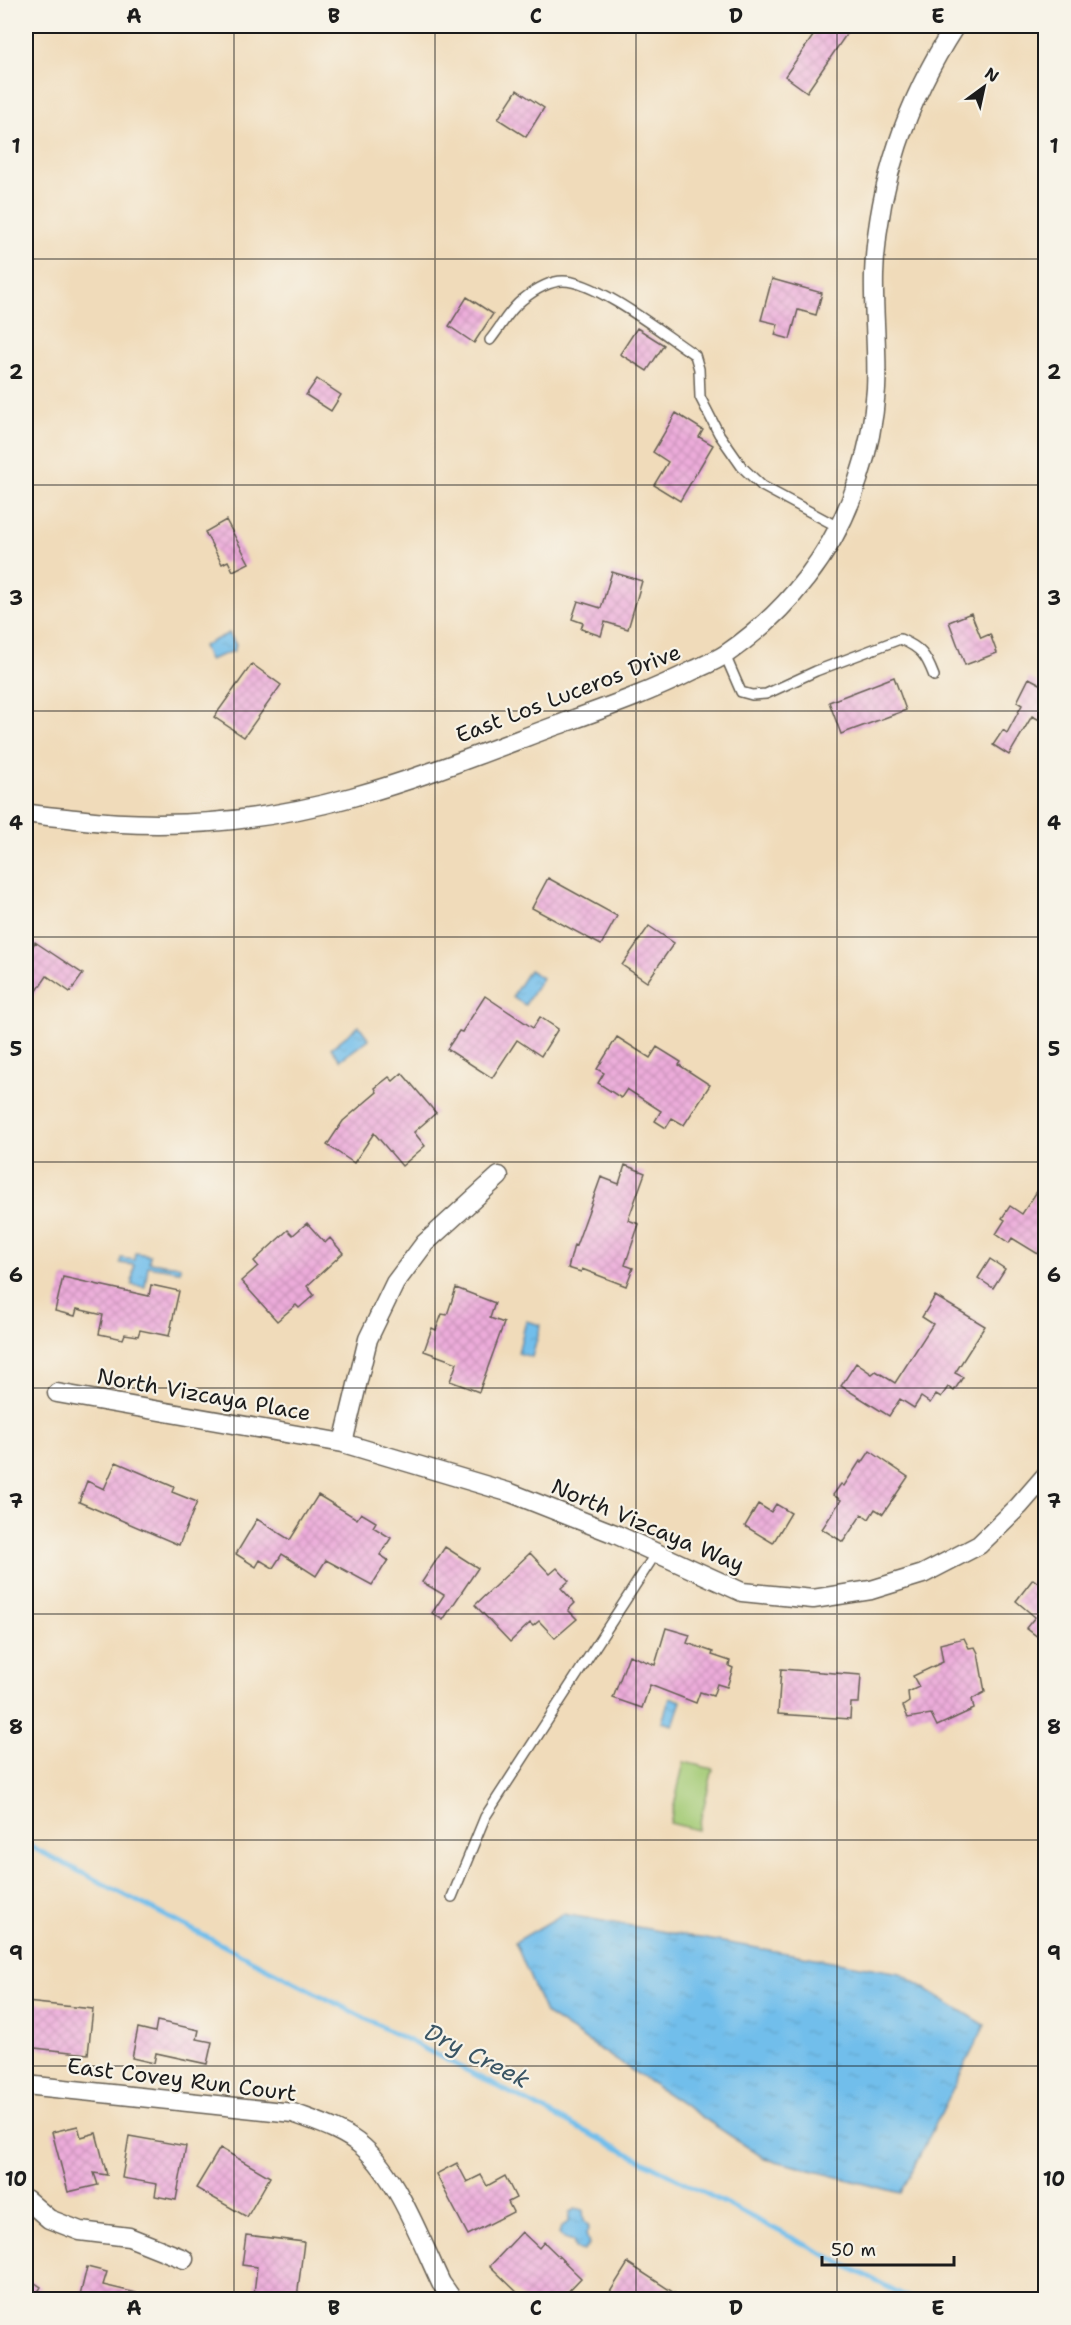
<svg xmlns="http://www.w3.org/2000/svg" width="1071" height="2325" font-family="'Shantell Sans',sans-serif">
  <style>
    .pitch { fill: #a3ca75; stroke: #607348; stroke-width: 1.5 }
    .water { fill: url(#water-ripples); stroke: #466d84; stroke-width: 1.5 }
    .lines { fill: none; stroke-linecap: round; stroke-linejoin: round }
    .stream { stroke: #71beeb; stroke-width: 5 }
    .building { fill: url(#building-cross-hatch) }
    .service-casing { stroke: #665f53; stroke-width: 12 }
    .minor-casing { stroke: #665f53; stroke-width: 21 }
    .service { stroke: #fff; stroke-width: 9 }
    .minor { stroke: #fff; stroke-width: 18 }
    .grid { fill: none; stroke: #1c1c1c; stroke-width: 1.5; stroke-opacity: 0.55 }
    .labels { text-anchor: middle; stroke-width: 4.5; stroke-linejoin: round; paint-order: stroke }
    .street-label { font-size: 22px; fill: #1c1c1c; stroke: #f7f3e8 }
    .water-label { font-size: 24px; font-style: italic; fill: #3a5564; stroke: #f7f3e8 }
    .neatline { fill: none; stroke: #1c1c1c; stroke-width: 2 }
    .grid-label { font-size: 20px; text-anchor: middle; font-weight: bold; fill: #1c1c1c }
  </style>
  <defs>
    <pattern id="water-ripples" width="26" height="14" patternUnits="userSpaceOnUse" patternTransform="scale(1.5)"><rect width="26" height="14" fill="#71beeb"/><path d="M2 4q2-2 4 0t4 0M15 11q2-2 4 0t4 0" fill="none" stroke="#61a3c9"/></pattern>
    <pattern id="building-cross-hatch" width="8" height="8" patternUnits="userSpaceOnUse" patternTransform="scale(1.5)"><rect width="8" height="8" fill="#ecacda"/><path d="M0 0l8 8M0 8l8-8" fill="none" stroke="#ca93ba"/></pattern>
  </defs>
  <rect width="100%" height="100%" fill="#f7f3e8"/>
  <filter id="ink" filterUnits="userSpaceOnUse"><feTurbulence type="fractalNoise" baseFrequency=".0167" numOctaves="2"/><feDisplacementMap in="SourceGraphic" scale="12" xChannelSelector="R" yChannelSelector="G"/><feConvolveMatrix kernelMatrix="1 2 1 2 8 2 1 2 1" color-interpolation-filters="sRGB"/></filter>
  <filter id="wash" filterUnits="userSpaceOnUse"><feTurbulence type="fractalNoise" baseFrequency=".008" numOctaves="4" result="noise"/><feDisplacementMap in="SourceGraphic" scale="24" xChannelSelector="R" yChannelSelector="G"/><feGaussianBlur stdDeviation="1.35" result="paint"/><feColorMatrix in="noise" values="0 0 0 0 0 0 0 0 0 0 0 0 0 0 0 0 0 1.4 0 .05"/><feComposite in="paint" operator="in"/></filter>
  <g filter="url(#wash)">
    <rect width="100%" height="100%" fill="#f0dbba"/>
    <path class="pitch" d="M684,1762L713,1769L698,1830L670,1823Z"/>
    <path class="water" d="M229,633L236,645L234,651L209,660L203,646Z
      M529,970L542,978L525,1005L512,997Z
      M359,1026L369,1039L340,1060L331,1048Z
      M135,1253L150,1255L149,1262L180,1266V1271L148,1266L145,1287L132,1285L134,1265L120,1263L121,1258L134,1260Z
      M526,1321L541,1325L532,1357L518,1353Z
      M670,1697L681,1701L673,1725L662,1722Z
      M563,1914L900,1973L985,2025L901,2193L764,2158L545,2013L515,1942Z
      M575,2209L583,2211L584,2220L589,2227L586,2234L589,2245L583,2251L575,2249L573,2241L562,2237L559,2234L561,2227L568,2222L570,2212Z"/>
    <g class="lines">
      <path class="stream" d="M26,1844L913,2300"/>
    </g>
    <g id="blocks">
      <path class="building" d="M820,26H852L807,92L785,76Z
        M517,90L544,108L526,137L498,119Z
        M772,279L822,293L816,315L798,310L790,339L775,335L778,324L761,320Z
        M467,297L493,314L474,343L449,326Z
        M637,328L664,345L647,371L620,354Z
        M317,379L341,395L331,411L306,395Z
        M676,413L703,430L699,437L713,445L680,501L654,485L668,462L653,452Z
        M226,520L249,563L233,571L228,561L222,564L205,532Z
        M612,572L642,581L628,629L605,622L601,636L581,629L583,623L572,619L578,601L601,608Z
        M971,613L981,638L990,634L997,653L965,665L949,622Z
        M252,664L281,685L244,737L214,717Z
        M894,677L906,710L841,734L829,702Z
        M1029,678L1046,687V723L1032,716L1009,755L993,745L1003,730L1007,733L1022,705L1017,702Z
        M548,878L617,916L601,945L532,908Z
        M649,926L674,943L647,982L622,965Z
        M35,942L83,974L70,992L47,976L26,1007V957Z
        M485,996L533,1028L540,1017L558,1029L541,1056L517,1040L492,1078L447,1049L459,1031L462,1032Z
        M617,1037L650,1058L657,1047L681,1062L679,1065L710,1085L684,1125L672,1118L666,1128L655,1121L661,1111L627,1089L621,1098L598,1083L604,1073L597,1069Z
        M402,1073L436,1113L414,1132L425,1146L402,1166L374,1133L354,1163L327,1145L343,1121L377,1092L375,1088L389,1077L393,1081Z
        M625,1165L645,1173L628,1220L639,1224L625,1265L633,1268L626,1286L582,1269L581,1272L568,1268L574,1245L576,1246L601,1177L619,1184Z
        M1046,1178V1242L1038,1254L1012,1238L1009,1243L996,1234L1005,1220L1002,1218L1010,1206L1022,1214Z
        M307,1223L325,1243L330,1238L343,1253L307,1286L314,1295L299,1308L296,1305L277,1321L241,1281L258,1266L254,1261L288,1230L293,1235Z
        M990,1259L1005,1269L993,1288L978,1278Z
        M63,1277L149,1296L151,1285L179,1291L169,1336L140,1330L138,1336L125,1334L123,1339L99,1334L103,1315L77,1309L75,1316L55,1311Z
        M456,1288L495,1303L490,1318L504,1323L479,1392L450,1381L457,1363L424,1351L432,1328L436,1330L442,1314L447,1315Z
        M935,1296L985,1326L955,1373L963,1377L954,1391L948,1387L941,1397L936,1394L930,1403L921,1397L914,1408L900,1399L889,1416L841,1386L856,1363L872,1374L876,1371L895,1383L933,1324L922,1317Z
        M870,1451L908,1477L883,1514L875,1509L869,1519L862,1514L843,1542L822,1529L841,1500L833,1495L841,1484L844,1486L860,1461L862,1463Z
        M116,1462L174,1487L172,1492L197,1502L179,1545L79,1502L87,1481L104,1489Z
        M318,1495L357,1519L361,1513L376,1522L373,1527L391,1538L380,1555L388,1560L372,1585L326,1560L316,1576L282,1554L273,1568L260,1560L256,1567L236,1554L257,1519L290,1540Z
        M758,1504L771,1512L776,1504L791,1513L773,1543L745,1526Z
        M445,1547L478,1568L443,1620L432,1613L444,1595L422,1582Z
        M530,1553L550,1574L557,1568L569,1581L561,1588L575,1603L568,1610L577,1619L555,1638L539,1621L533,1626L530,1623L510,1642L475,1605Z
        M1033,1579L1046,1589V1643L1026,1628L1035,1617L1016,1601Z
        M666,1628L690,1635L687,1643L713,1652L712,1655L730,1661L729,1666L733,1668L727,1687L717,1684L713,1696L700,1692L696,1703L650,1685L642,1708L613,1698L629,1655L655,1665Z
        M964,1638L969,1648L975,1647L978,1653L985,1692L972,1699L974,1709L937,1726L931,1714L908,1718L903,1706L909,1702L908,1692L919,1687L913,1676L943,1662L940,1644Z
        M781,1669L861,1675L859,1703H851L850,1719L778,1714Z
        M26,2002L93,2009L88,2054L26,2047Z
        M157,2021L199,2030L197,2039L212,2042L207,2064L156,2053L154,2063L132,2058L138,2028L155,2032Z
        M78,2126L81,2137L96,2133L107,2175L94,2173L98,2185L68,2192L52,2132Z
        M129,2136L186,2146L176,2200L155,2196L157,2184L122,2178Z
        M220,2148L270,2177L247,2217L196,2188Z
        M457,2163L467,2182L481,2175L487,2186L505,2176L516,2198L508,2202L513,2212L468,2235L436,2174Z
        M522,2232L539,2248L544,2242L581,2278L560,2300H525L490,2266Z
        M246,2235L304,2242L297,2298L254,2293L257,2267L242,2265Z
        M628,2263L685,2300H605Z
        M87,2267L107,2272L103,2285L141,2294L140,2300H79Z
        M26,2277L41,2287L33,2300H26Z"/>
    </g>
  </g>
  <g filter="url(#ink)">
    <use href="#blocks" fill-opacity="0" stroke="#665f53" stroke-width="1.5"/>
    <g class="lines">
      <defs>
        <path id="service" d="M490,340C500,328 509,310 522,300C532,292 549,281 563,281C597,281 665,335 695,355L699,369L700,397L719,434L742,467L762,486L840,528
          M725,655L741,692L752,695L766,694L816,671L900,639C921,648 926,655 934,676
          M452,1897L485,1817L656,1553"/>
        <path id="minor" d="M26,813C42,816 59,817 75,819C167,830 262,822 352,797C421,778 488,751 555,726C602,709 649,693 694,670C705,665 717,660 726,654C787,612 836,551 858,480C868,451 874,420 876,389C878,351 873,313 874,275C877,186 907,100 955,26
          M57,1393L343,1443L511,1493L615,1534L742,1592L813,1599L871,1590L923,1574L979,1545L1019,1506L1046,1475
          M343,1443L368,1339L395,1283L425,1243L499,1176
          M26,2085L293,2113C317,2122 344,2130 363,2147C398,2178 421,2241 441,2283L453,2300
          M26,2199L49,2219L80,2231L129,2237L184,2259"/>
      </defs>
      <use href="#service" class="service-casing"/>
      <use href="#minor" class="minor-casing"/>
      <use href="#service" class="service"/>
      <use href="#minor" class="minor"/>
    </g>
  </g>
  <path class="grid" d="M234,26V2300M435,26V2300M636,26V2300M837,26V2300M26,259H1046M26,485H1046M26,711H1046M26,937H1046M26,1162H1046M26,1388H1046M26,1614H1046M26,1840H1046M26,2066H1046"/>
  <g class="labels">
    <g class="street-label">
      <text transform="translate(568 693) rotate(-21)" y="8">East Los Luceros Drive</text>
      <text transform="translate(204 1394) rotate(10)" y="8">North Vizcaya Place</text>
      <text transform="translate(648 1525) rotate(23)" y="8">North Vizcaya Way</text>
      <text transform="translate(182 2079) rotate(7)" y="8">East Covey Run Court</text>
    </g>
    <g class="water-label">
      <text transform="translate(477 2056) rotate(27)" y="8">Dry Creek</text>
    </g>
  </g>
  <rect width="1071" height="2325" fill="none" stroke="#f7f3e8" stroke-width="66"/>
  <g transform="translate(984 87) rotate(33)" stroke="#f7f3e8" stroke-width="4.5" paint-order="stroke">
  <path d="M0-4.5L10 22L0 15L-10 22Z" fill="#1c1c1c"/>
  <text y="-9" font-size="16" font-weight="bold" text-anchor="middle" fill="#1c1c1c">N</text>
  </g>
  <path d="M822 2256v9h132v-9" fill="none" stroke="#1c1c1c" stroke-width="3"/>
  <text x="831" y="2256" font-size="18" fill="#1c1c1c" stroke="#f7f3e8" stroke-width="4.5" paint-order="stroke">50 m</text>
  <rect x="33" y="33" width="1005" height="2259" class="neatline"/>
  <g class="grid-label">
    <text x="134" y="23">A</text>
    <text x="334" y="23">B</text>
    <text x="536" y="23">C</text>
    <text x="736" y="23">D</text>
    <text x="938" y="23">E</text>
    <text x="16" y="153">1</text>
    <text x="1054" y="153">1</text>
    <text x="16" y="379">2</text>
    <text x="1054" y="379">2</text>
    <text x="16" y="605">3</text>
    <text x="1054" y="605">3</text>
    <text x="16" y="830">4</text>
    <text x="1054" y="830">4</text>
    <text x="16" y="1056">5</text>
    <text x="1054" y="1056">5</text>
    <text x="16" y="1282">6</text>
    <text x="1054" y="1282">6</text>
    <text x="16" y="1508">7</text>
    <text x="1054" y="1508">7</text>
    <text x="16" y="1734">8</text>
    <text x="1054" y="1734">8</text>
    <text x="16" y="1960">9</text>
    <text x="1054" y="1960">9</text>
    <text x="16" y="2186">10</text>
    <text x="1054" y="2186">10</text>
    <text x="134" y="2315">A</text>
    <text x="334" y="2315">B</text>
    <text x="536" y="2315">C</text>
    <text x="736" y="2315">D</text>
    <text x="938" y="2315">E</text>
  </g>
</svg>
